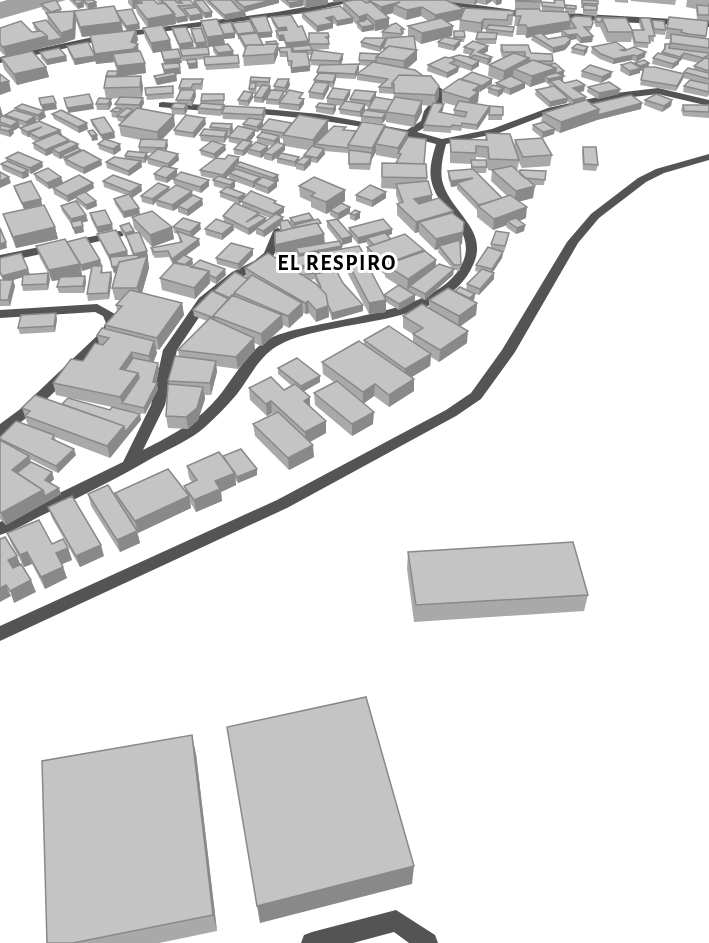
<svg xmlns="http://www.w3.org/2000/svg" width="709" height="943" font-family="'Alegreya Sans',sans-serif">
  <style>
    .water { fill: #a2a2a2 }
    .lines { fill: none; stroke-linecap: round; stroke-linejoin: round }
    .minor { fill: #545454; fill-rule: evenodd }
    .wall { fill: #a9a9a9; fill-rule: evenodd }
    .shaded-wall { fill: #898989 }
    .building { fill: #c4c4c4; stroke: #898989; stroke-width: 1.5 }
    .labels { text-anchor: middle; stroke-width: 6; stroke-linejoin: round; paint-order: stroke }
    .far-district-label { font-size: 22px; font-weight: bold; letter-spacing: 1.5px; fill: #000; stroke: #fff }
  </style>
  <rect width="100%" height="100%" fill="#fff"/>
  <path class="water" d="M7,0H66L0,19V2Z"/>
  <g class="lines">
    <path class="minor" d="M344,0H360L304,13L107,39L0,63V57L107,34L277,12Z
      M421,0H442L513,10L709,21V27L513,16Z
      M424,75L447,93L442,104L433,112L429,125L417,132L442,139L492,129L548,108L616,93L658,88L709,100V106L658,94L616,99L551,113L499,133L446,144C443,156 440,168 442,180C449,212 490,229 473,265C445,329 335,317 281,344C260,354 250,377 237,394C227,406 216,417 205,427C190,440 171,448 154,457C120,477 85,494 49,512C33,519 17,530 0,535V522L123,462L151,405L163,350L199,298L232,272L254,261L264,253L274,229L278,228L284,231L273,257L262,267L240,278L208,304L177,350L165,405L143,450C168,437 191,426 211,405C232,384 246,348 275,336C325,317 437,316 462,264C479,229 436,211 431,179C429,167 433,155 436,144C373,126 309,117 244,113L239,110L244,107L319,114L407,130L421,121L424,111L436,96L437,94L419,78Z
      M162,102L218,106L223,109L218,112L159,107V103Z
      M709,154V160L664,173L646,182L599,218L578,243L515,352L481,399L456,416L287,508L0,641V626L277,500L446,410L471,393L502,350L567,242L591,214L638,178L656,169Z
      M119,231L123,232V236L0,263V255Z
      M97,304L115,314L118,323L112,337L29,416L0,437V424L19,410L101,332L106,323L103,316L95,312L0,318V310Z
      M396,910L435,935L438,943H409L394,932L353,943H301L304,935L312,932Z"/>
  </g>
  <path class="wall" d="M69,0H93L96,2L97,7L88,9L84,4V7L78,9Z
    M128,0H154L158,4H160L156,0H190L194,5V1L212,17L205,18L203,16V19L190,21L187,17L188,21L177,23L176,22V24L163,26L172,49L182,63H179L181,74H176L177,81L157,85L155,81L154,76L164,74L162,64H164L161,51L153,53L145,38L143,28L147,27L137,13L136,9H133L128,3Z
    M204,0H231L233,1L232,0H279V3L245,12L246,16L225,20Z
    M280,0H328V4L306,8L303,5V6L290,8Z
    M364,0H502L501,4L496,5L492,1L486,5L477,3L474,5L450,2L464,9L514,11L512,25L507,26L514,27L513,37L497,35L496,44H483L488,46V51L483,54L492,57L491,62L487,65L479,62V66L471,71L454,65L458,72L447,78L427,71L428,65L449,58L469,57L471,55L463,53L464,47L476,42L477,33L459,30L460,19L447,22L452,36L447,37L453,39L454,31L465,37L464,42H460V45L454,51L438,47V42L443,38L421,44L415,40L417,60L407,69L423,76L439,86V96L436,103L443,110L441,113L454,115V110L456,106L442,102V91L492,84L479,92L478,96V102L476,104L489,112L477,130L462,128L461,131L451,130V133L423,131L424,125L432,106L422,105V112L414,127L386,122V119L382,124L361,121V116L360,117L340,114L339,109L342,106L336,105V110L333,115L316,112V107L327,104V98L350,90V95L346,101L350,102V99L376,98L393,100L394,94L379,93V87L383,84L357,80V75L355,79L336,78L333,88L329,87L323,100L309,98V92L314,84V80L317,75V72L320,66L311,65L310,60L312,55H308L310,71L291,73V66H288L287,57H280L279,48L286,47L284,41H279L276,37V31H277L272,22L271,17L298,27L308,41L309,45V33L329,37V49L312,50V55L343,59L340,65L359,64V60L379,54L383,51L384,45L380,52L361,47V42H386L389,38L382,37V32L386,29L375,31L374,29V30L362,32L357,27V25L353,21V23L337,26L333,22H331L333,23V28L317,32L302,18V13L343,9V2H364ZM393,13V14L406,20L421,16L428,21L408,26V36L409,37H402V34H404V29L389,27V18L386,15ZM483,29H486V32H481ZM359,65L369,66L357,74L359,70ZM365,106L369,107L368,111L364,112L365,109Z
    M515,0H541L540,11H542V2L554,3V0H564V12H565L566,5L576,6L575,14H568L570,19L593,23L592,28L589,32L593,36L592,42L580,43L576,39L571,40L570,44L565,50L553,53L531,40L532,37L526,38L525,35H516L517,26H514L516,11H515ZM561,32V35L563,37L548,39L543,35Z
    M582,0L598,1L597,16L583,15V8H581Z
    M615,0H628V3L615,2Z
    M631,0H676L675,5L631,1Z
    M687,0H709V21L697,20L696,9L686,7Z
    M41,4L61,9V12L116,11L139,24L140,29L131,30H136L138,40L136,44L145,63L146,73L121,76L143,86L142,97L143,98L144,103L141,109L172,114L171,108L177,103L176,100L179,93V88L203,79V85L202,90L194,89L193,90H195L196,96L192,106L187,105L188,109L185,115L172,114L175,126L162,140L168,145L166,152L178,154L179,160L171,167L177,169V175L167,183L155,180L154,174L162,168L148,164L147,159L145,163H141L142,167L129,176L107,168L106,162L125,159V156L139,152V147L141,140L121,136L119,125L122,122L118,121L117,118L112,117L111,111L116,108L115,104L119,98L110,99L112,104L109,110H97L96,104L106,98L104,88L106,76L117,71L114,62L96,64L95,59L96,61L75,65L68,51L67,46L94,55L90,36L82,37L76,21L75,39L63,43L6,57L0,51V28L32,32H37L34,28L33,23H48L47,13L42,9ZM122,24L127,31H123ZM147,153H154L148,158Z
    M595,17L624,18L632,31L641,30L639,23L640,18L651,24L652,20L666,30L665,35L654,34V42L649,41L648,48L634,47L645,57L636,62L632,60L613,64L600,59L591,53L592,47L625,51L634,47L632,37L631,42H607L600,27H596L594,22Z
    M669,17L706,36V39H708L709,38V95L707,97L683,92L684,86L707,84L683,78L676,91L640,85L643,70L640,71V73L629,76L620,71L621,65H635V63H649L648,67L683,73L684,72L694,69V66L698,63L682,59L679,62V64L672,69L652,64L653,58L662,54L665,44H669L670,39H665Z
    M250,18L272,37L260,38L263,45L267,44L266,42L278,46L279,51H278V54L274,64L244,66L243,56L245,50L233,28L235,38L224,39L225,44L233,51V55L239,63L240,68L206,70L204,59L197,60L198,68L189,69L187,61H182L180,49L173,34L172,28L194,47L181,49L196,48L191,34V29L201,30V21L219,24L233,28L232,23L250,21ZM213,46V51L217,57H210L208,47Z
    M501,45L531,53L553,61V64L564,71L562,81L584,91L579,92L586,97L585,100L591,104L641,109L597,120L560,133L554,130V134L542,138L532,130L533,125L541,122L543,113L571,104L567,101V103L549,107L535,95L536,90L550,87L549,86V84H548L545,82L530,87L525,84V88L510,95L503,92V93L498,97L488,93V88L496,86V83L501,81L488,76L489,65L504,57H502L500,50Z
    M588,47L587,52L584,56L571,53L572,48Z
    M40,52L66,56L67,61L47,65L41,58Z
    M1,58L46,67L49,77L17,85L4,69Z
    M582,71L611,77L601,83L581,77Z
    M270,78V86L271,90H274V86L290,85L286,93H284V96L304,99V104L299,111L279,108V105L266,104V99L263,103L254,102V97L256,94H253V98L248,106L239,105L238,100L249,92L250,81ZM257,87H260L256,93Z
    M173,86L174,98L147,100L145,88Z
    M588,87L620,89L619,94L598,99L587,92Z
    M224,94V109L266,114L263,120V126L328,120V131H356L385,125V127L408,137L424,164H426L427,181L432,195V200L453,211L462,244H460V271L454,270L453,275L425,300L415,295V301L399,310L386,302V312L369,314L348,274V267L329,270L323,258V255L320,256L324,268L315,270L316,274L343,283L363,311L332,320L329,311V317L316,322L309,313L306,314L303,313V315L289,328L283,325V327L262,346L254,343L255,350L238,369L216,366L217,372L211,395H205V399L198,420L188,429L168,428L166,416L169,384L168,381L179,356L178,350L207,321L194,316L193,310L214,292V291L246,277L245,268L294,269L292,263L291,257L297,256L296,252L276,257L275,245L281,231V225L264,237L256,234V230L249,235L233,227L234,230L222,240L206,235L205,229L224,222L223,216L242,206V202L239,204L220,197V192L224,189L214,186L213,180L215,179L201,176L200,170L214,159L201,155L200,150L210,142L201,141L200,135L210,130V127L232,124L233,130L231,133L243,128V124L247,120L223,119L222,114L221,116L198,114V108L201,103V101ZM260,129L261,133L257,137V142L272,146L268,149V146L252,145V142L250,141L255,135V132H258ZM228,134L230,135L228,137L229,142L238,144L234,149V154L243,156L248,152V154L261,158L264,156V159L272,161L279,156L277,158V163L295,167L296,166V169L304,171L311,164V162L317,163L325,154L324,151L348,153L349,169L370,170L372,159L376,152V155L398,159L396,163H382L381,188L396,189V195L399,203L397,204V215L415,233L419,232V234L435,250L439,249L438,252L453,269L436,266V260L424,251L391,239L388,236L392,234V229L349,228V233L338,220L350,213L342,203L345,201V190L299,186L300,197L311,202V207L326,214L330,212V215L336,219L327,221V227L338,241L325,243L321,229L313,221V219L290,218V223L293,228L283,221L279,216L284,212V207L276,203L245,197V194L233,189L235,187V181L225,179L229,175V179L253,188L255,187V189L268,194L277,187V182L279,181L239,162L217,158L226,150L217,142L224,143L228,137ZM280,138L283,139V144L279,143L280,142ZM285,146L308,150L304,155V157L299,160L282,153L285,150ZM259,214L270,218L266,221V218L259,215ZM352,237L358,244L367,242V244L370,247H367V259L385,275V277L399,286L384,295L365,261L342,249L341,244L342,245L352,242ZM315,279V280L318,285L310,280Z
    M39,98L57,109L43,111L46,117L39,121L36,120V122L60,130L62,135L69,140V142L81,151L101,160L102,165L84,174L66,165L63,158L60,159L53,155V153L46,156L34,149L33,143L36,142L31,138L30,137H28L22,134L20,128L24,126L19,125L20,127L13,131L14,133L10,137L0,134V106L3,116L5,117V115L16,110L15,108L43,111Z
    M645,100H672L671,106L662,112L644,105Z
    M683,105H709V118L683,116L681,110Z
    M490,106L503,107L502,120H488Z
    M52,114L88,129L79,133L54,119Z
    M91,120L114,132L115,138L106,140L121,150L114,155L99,149L98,144L103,140L92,125Z
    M206,124L194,138L175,135L174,130Z
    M486,133L514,146L515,140L552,155L550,166L522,168L519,162L517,171L519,173L520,170L546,171L544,185H533V198L519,201L526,218L519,221L525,225L524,231L516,234L506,227L507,225L493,230L477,217V210L457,189V186L451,187L448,177V171L471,169V164L450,163V139L485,140ZM476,157L486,158L488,170L492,171L491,181L507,196L502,198L477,173H486L487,167L476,160Z
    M583,147L598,165L596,171L583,170L582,152Z
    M6,158L42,162L43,167L31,174L28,172L29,176L23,179L3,170L1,164L7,161Z
    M34,174L61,177L63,183L49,189L36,180Z
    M173,179L209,180V186L201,193L174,184Z
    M103,181L141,185L142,191L132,198L140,214L124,218L115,204L114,199L126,195L104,187Z
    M14,186L41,199L42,205L24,209L15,191Z
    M53,188H94L86,193L96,201L97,206L87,210L77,202L88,221L82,223L84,232L75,234L72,225L62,211L61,206L76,202V198L68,202L54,194Z
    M170,190L192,191V195L202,199L203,205L188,216L178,212V208L173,211L157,206L156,202L153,205L142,202L141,196Z
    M356,195L386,198L372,207L356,201Z
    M360,212V218L355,221L350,219V214Z
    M90,213L112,224L98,233L91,219Z
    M3,214L55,227L58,239L16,248L7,225Z
    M132,217L172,227L174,239L152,247L141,235L147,251L149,268L142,293L182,303L184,315L159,350L156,349L157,353L153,362L159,369L156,383L158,389L145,414L120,409L141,420L110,458L55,437L56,441L76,455L58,473L30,459L31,462L52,472L54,479L50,483L61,494L6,525L0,519V437L28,425L22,408L62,404L110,410L112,407L56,395L53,383L83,361L99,344L97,335L106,329L105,325L117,311L116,305L120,300H115L112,288L116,272L114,273L111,261H110L99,240L97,234L127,251L128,256H133L127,239L121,232L120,226L134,231L135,233L138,232L134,228Z
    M173,227L201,229L193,236L200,245L185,256L192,259L193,264L190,266L226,275L216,284L210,281V283L195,299L162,290L160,278L173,265L169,257L155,258L152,254L151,248L180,243L178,234L174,233Z
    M508,239L504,252H503L502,258L492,273L494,279L479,295L470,292L475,294L474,300L473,301L477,303L476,315L460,326L467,343L439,362L431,357L430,366L412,377L414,379V391L389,407L374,396L364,403L373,424L352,436L315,405L314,393L335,383L323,374L322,362L364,345V340L413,342V334L403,328V316L429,308V300L455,291L466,290L467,284L479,272L475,271L476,265L491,248V244Z
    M67,243L100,260L103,272H111L112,278L109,299L88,301L87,294L92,268L82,271L81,268L82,276H85L86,282L84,293H59L57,287L59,280L52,281L48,274L50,279L48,290L23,291L22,285L23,277L13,280L15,286L10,306H0V280H3L0,274V258L30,275L48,273L40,258L36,246Z
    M253,255L239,270L217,264L216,258Z
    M57,319L55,332L20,334L18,328Z
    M278,368L320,376V382L303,391L310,397V407L326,421V433L310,442L314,457L289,470L255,436L253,424L273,414L272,413L267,416L250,400L249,388L284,390L292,386L278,374Z
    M223,456L257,475L238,483L235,479L236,485L221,492L222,501L196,512L190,502L191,508L138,533L137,532L140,543L120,552L91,506L88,494L117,500L115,493L186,492L184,486L192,482L189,478L187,466L223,458Z
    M48,507L104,556L80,567L52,518Z
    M7,533L68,548L72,560L62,564L67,578L45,589L32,564L24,567L12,545Z
    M408,552L588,595L584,611L414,622L407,569Z
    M196,754L217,931L159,943H47Z"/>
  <path class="shaded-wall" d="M132,0H139L140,8L135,4L136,9H133Z
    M272,0H279V3L245,12L246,16L225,20L224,15L244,11V7Z
    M306,0H328V4L306,8Z
    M333,0H349L333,3Z
    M475,0H477V3L474,5Z
    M486,0H492V1L486,5Z
    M496,0H502L501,4L496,5Z
    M303,1V6L290,8L289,3Z
    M83,2L84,7L78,9L77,4Z
    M96,2L97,7L88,9V4Z
    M400,2L394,5L393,13L381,16V7Z
    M422,7L421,16L406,20L407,10Z
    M464,9L463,19L434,25L435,15Z
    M74,11L76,21L75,39L63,43L61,33Z
    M212,12V17L205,18L204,13Z
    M175,14L176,24L149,29L147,19Z
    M202,14L203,19L190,21V16Z
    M367,14V23L363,20V25L359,24V17Z
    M187,16L188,21L177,23L176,18Z
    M333,16V22L326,23V18Z
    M353,18V23L337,26V21Z
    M389,18V28L375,31V21Z
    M484,19L483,29L481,33V23Z
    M571,21L569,31L561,30V32L535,37L532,35L531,37L526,38L527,28Z
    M121,22L123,32L82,37L80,27Z
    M333,23V28L317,32V26Z
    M139,24L140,29L127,31L126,26Z
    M374,25V30L362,32V27Z
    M453,26L452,36L421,44L422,33Z
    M286,27V33L278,34V28Z
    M136,30L138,40L134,48L138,44L139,55L113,54L114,62L96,64L95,54L131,42Z
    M255,32L256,37L239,35V39H238V34Z
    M272,32V37L258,38V33Z
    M235,33V38L224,39L225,45L208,47L207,37Z
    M577,34L576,39L571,40L570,44L565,50L553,53V48L567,40L568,35Z
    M283,35L284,41H279V36Z
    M47,36L49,46L6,57L3,47Z
    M593,36L592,42L580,43L581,38Z
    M62,38L63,43L49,46L48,41Z
    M386,38V43L380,52V47Z
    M170,40L172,50L153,53L151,43Z
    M461,40L460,45L454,51V46Z
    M308,41L309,46L287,48L286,43Z
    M193,42L194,47L180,49L179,44Z
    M206,42L207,47L197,48L196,43Z
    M278,44L279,51H278V54L274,64V54Z
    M488,46V51L479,57L478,52Z
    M588,47L587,52L584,56V51Z
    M417,50V60L403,72L404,61Z
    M233,51L234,56L218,59V53Z
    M646,52L645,57L636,62L637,56Z
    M684,53L682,59L679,62V64L672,69L673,64L680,59V57Z
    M343,54V59L340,67L339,61Z
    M633,55L632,60L613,64L614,59Z
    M66,56L67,61L47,65L46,60Z
    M95,56L96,61L75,65L74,59Z
    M492,57L491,62L487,65L488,59Z
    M181,58L182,63L165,65L164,60Z
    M529,58L528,69H514L513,76L503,82L504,71Z
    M479,61V66L471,71L472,66Z
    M145,63L146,73L119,77L116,76L118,71L117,66Z
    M197,63L198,68L189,69L188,64Z
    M649,63L648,69L640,71V73L629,76L630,71L639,68L640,66Z
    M359,64V70L355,79V74Z
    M310,66V71L291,73V68Z
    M46,67L49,77L17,85L14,74Z
    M459,67L458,72L447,78V73Z
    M180,68L181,74L164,75V70Z
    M556,68L557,73L564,71L563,81L553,83L550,81L549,84H548V79L545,76V82L530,87L532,76Z
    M612,72L611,77L601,83L602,77Z
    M336,74V79L333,88V82Z
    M684,74L683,79L676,91L677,86Z
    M176,75L177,81L157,85L156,79Z
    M141,76L143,86L142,97L140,87Z
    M289,79L290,85L286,93L285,88Z
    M492,79V84L480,92V87Z
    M9,81L11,91L0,95V83Z
    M329,83V89L323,100V94Z
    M525,83V88L510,95V89Z
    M480,85L478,102L469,110V99L473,90Z
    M585,85L584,91L572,94L573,88Z
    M270,86L271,91L263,103L262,98Z
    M439,86V96L435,106V95Z
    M504,88L503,93L498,97V91Z
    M620,89L619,94L598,99L599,93Z
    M195,90L196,96L192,106L191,100Z
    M350,90V95L344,106V100Z
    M376,92V98L370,107V101Z
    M253,93V98L248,106V101Z
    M586,97L585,102L572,105L573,100Z
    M143,98L144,103L140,111L139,105Z
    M568,98L567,103L549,107L550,102Z
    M111,99L112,104L109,110L108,104Z
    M304,99V104L299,111V105Z
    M672,100L671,106L662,112L664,106Z
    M422,101V112L414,127L415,116Z
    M56,103L57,109L43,111L41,105Z
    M642,103L641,109L597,120L560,133L561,122L599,109Z
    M93,104L94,109L68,113L67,108Z
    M187,104L188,109L185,115L184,109Z
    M365,104V109L360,117V112Z
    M444,104L443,110L438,118L439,112Z
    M336,105V110L333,115V109Z
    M0,106L3,116L0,118Z
    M490,106L489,112L477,130V125Z
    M265,108L266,114L263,120V126L258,132L257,127L263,121L262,115Z
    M133,110L134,115L124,123V117Z
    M44,111L46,117L39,121L38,115Z
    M386,113V119L382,124V118Z
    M174,115L175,126L158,143L157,132Z
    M35,116L36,122L27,127L26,122Z
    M205,118L206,124L194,138L193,133Z
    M328,120V131L315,144V148L313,151V140Z
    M18,121L20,127L13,131L14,133L10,137L8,131L12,128L11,126Z
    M87,123L88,129L79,133L78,127Z
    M232,124L233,130L230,135V129Z
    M385,125L384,135L376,144V152L372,159V148Z
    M42,127L29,133L30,137H28L27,132Z
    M555,129L554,134L542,138L543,132Z
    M60,130L62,135L40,144L39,138Z
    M255,130V135L247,146L246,140Z
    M227,131L228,137L224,143V137Z
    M114,132L115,138L103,140L101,135Z
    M408,132V143L398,153V159V148Z
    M97,135L98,140L92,141L91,136Z
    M279,136L280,142L274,147V141Z
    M69,140L70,145L52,149L53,153L46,156L45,150Z
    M167,140L168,145L166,153L165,148Z
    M252,142V147L248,149V152L243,156V151Z
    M78,144L79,150L62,155L63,158L60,159L59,153Z
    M120,144L121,150L114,155L113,149Z
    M225,145L226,150L215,159L214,154Z
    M285,145V150L272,161V155Z
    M268,146V152L264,153V156L261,158L260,152Z
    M324,149L325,154L317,163V158Z
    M147,153L148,158L145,163L144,158Z
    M178,154L179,160L168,169V164Z
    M239,157V163L235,165V168L230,174L229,173V175L224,181L223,175Z
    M299,157V163H296V166L295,167V162Z
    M311,158V164L304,171V165Z
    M101,160L102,165L84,174L83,168Z
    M141,161L142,167L129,176L128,171Z
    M42,162L43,167L31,174L30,168Z
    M177,169V175L167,183L166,178Z
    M28,170L29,176L23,179L22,173Z
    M278,175L279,181L277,182V187L268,194V188L274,184L273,178Z
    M9,177L11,183L0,188V181Z
    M61,177L63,183L49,189L47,183Z
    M260,177V183H255V187L253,188V182Z
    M473,178L457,183V186L451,187V181Z
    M209,180V186L201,193L200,187Z
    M235,181V187L230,191V185Z
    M93,183L94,188L77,197L75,196L76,198L68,202L67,196Z
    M141,185L142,191L132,198L130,192Z
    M535,186L533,198L514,203L516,191Z
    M169,187L170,192L156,200V202L153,205L152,199Z
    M345,190V201L331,210H330V212L326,214V202Z
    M192,191L193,197L178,206V208L173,211L172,205Z
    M386,192V198L372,207V201Z
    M245,194V200L241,201L242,202L239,204L238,198Z
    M432,195V206L414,210V199Z
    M41,199L42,205L24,209L22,203Z
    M202,199L203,205L188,216L187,210Z
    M96,201L97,206L87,210L86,205Z
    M284,207V212L273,220V214Z
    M350,207V213L338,220V214Z
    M527,207L526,218L511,224L507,221V225L493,230L494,219Z
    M139,208L140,214L124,218L123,212Z
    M453,211L452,223L419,222V232L415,233L416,222Z
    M360,212V218L355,221V215Z
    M86,215L88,221L72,225L71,219Z
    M283,217V223L264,237L263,231Z
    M266,218V224L256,228V230L249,235L248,229Z
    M313,219V225H294V229V223Z
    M200,223L201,229L191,238L190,232Z
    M112,224L113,230L98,233L97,227Z
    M233,225L234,230L222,240V234Z
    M525,225L524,231L516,234L517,228Z
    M83,226L84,232L75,234L73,228Z
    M55,227L58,239L16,248L13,237Z
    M172,227L174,239L152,247L150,235Z
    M392,229V234L370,241L367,238V242L358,244V238Z
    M134,231L135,237L126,235V239L125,233Z
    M463,232L462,244L441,249L439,246V249L435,250L436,239Z
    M324,234L325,245L296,248V252L276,257L275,245Z
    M352,236V242L342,245V239Z
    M199,239L200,245L173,265L172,259Z
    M6,242L7,248L0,250V244Z
    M342,246V252H323V255L299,260V254Z
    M253,249V255L239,270L238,264Z
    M424,250L423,261L385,265V275V264Z
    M127,251L128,257L110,261L109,255Z
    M147,251L149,268L140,300L137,288L134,254Z
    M503,252L502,258L491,275L492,269Z
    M366,258L365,264L348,263V267L329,270V264Z
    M192,259L193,264L182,272L181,266Z
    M100,260L102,265L82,271L81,265Z
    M436,260L435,271L410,286V288L407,290L408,279Z
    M323,262L324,268L300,272L299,269V272L296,273L295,267Z
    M140,263L141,268L114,273L112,267Z
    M80,264L82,276L52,281L49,270Z
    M28,269L30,275L13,280L15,286L10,306L2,276Z
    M225,269L226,275L216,284V278Z
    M454,269L453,275L425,300V294Z
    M209,271L210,283L195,299L194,288Z
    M111,272L112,278L109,299L108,293Z
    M48,273L50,279L48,290L47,284Z
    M494,273V279L479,295L480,289Z
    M85,276L86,282L84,293L83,286Z
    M475,294L474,300L469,304V298Z
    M415,295V301L399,310V304Z
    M386,300V312L369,314V303Z
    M308,301L309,313L306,314L305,303Z
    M182,303L184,315L159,350L157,338Z
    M302,303L303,315L289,328L288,316Z
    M477,303L476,315L458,328L459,316Z
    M363,305V311L332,320V313Z
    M328,306L329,317L316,322V310Z
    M56,313L57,319L55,332L54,326Z
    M282,315L283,327L262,346L261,334Z
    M468,331L467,343L439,362L440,350Z
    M254,338L255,350L238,369L236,357Z
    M154,341L157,353L151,368L149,356Z
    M132,352L134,364L126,376L120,369Z
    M431,354L430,366L405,381V369Z
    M216,361L217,372L211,395L210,383Z
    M158,363L159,369L154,388L153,382Z
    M138,373L140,385L122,403L120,397Z
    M320,376V382L301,393V386Z
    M414,379V391L389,407V395Z
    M157,383L158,389L145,414L144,408Z
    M375,384L374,396L363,404V392Z
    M203,387L205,399L198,420L188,429L186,417Z
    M310,397V409L304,401Z
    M271,401L272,413L267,416L266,404Z
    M374,412L373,424L352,436V424Z
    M140,414L141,420L126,438L125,432Z
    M326,421V433L306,444L305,432Z
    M124,426L126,438L110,458L107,446Z
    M313,445L314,457L289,470L288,458Z
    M74,449L76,455L58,473L56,466Z
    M29,456L33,468L19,479L12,470Z
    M257,469V475L238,483L237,477Z
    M52,472L54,479L47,486L45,480Z
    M235,473L236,485L221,492L222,501L196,512L194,500L215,481Z
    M59,488L61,494L6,525L1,513L43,490Z
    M189,496L191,508L138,533L135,521Z
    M137,531L140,543L120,552L117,540Z
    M101,545L104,556L80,567L76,556Z
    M68,548L72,560L60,565L56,553Z
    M27,552L32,564L24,567L20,555Z
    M17,556L22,568L13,572L8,560Z
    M63,567L67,578L45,589L41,577Z
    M31,580L36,592L14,603L10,591Z
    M6,585L11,596L0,602V588Z
    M192,735L196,754L217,931L213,915Z
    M414,866L412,884L260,923L257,906Z"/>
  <path class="building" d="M56,0L61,9L51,12L41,4Z
    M73,0H81L83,2L77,4Z
    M83,0H93L96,2L88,4Z
    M140,0H154L158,4L165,3L175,14L147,19L135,4L142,3Z
    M161,0H174L178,3H182L179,0H190L195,5L178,6L187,16L176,18L170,9Z
    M203,0L212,12L204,13L194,1Z
    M208,0H231L239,9L245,11L224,15Z
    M235,0H272L244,7Z
    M286,0H302L303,1L289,3Z
    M354,0H362L366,3L371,2L389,18L375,21L367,14L359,17L343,2Z
    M368,0H446L464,9L435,15L422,7L407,10L394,5L400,2L381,7Z
    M516,0H541V2L516,1Z
    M554,0H564L565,8L542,6V2L555,3Z
    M582,0L598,1V4L582,3Z
    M709,3V15H698L697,5L709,6Z
    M566,5L576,6V9L566,8Z
    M583,5L597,6V10H584Z
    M114,6L121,22L80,27L74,11Z
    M340,6L353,18L337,21L333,16L326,18L333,23L317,26L302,13Z
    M197,7L202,14L190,16L184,9Z
    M465,8L514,11L513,15H508L507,20L484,19L481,23L460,20Z
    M132,9L139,24L126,26L119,16L116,11Z
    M516,9H539L541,11L568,12L571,21L527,28L526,25H518L521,16H515Z
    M74,11L73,29L61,33L46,13Z
    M291,15L298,27L302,26L308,41L286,43L283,35L279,36L276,31L287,30L286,27L278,28L271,17Z
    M266,16L272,32L258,33L250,18Z
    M575,16L591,17L593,23L591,27H584L593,36L581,38L577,34L568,35L561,30L576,28L570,19Z
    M595,17L624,18H602L601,22H597Z
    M669,17L708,21L706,36L688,34L681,32L682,30L667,28Z
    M441,18L453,26L422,33L408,26Z
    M602,18H626L633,32H608Z
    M640,18H650L655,36H649L650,43L635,42L632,30H644Z
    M217,19L224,35L207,37L201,21Z
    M368,19L374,25L362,27L357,22L364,21L363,20Z
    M46,20L62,38L48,41L47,36L41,31H40L33,23Z
    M652,20L664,21L666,30L654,29Z
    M21,21L32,32L41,31L47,36L3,47L0,44V28Z
    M250,21L255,32L238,34L232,23Z
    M231,22L235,33L224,34L219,24Z
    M396,23L404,29H401L402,34L382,32L391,25Z
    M162,25L170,40L151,43L143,28Z
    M489,25L514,27L513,32L486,29Z
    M186,27L193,42L179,44L172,28Z
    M201,28L206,42L196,43L191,29Z
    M136,30L131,42L138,44L133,49L95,54L90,35Z
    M454,31H464L465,37H454Z
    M478,32L497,33L496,39H476Z
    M257,33L263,45H247L246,47L239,35Z
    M309,33H328L329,37H325L328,38L329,44H309Z
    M541,33L548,39L566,36L571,39L565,45L553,48L532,35Z
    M671,34L709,39V48L671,43Z
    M414,36L416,50L389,46L386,48H383L387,38Z
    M445,37L461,40L454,46L438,42Z
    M365,38H386L380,47L361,42Z
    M276,41L277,44H267L266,42Z
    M473,41L488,46L478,52L492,57L488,59L474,55L470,58L479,61L472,66L452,58L455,61L450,63L459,67L447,73L428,65L445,57L449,58L459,55L469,57L474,50L464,47Z
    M88,42L95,56L74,59L67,46Z
    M616,42L626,49L621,50L624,51L634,47L646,52L637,56L633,55L614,59L601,54L592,47Z
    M228,44L233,51L218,53L213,46Z
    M278,44L274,54L243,56L247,45Z
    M577,44L588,47L584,51L572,48Z
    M665,44H670L669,48L709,53V55L703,58L684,53L680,57L662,52L665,49Z
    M310,45L312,50L294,51L292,47Z
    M501,45H528L531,53L552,54L553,61H537L533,60L529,61V58L525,57V52H503Z
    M389,46L417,50L404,61L376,57Z
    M208,47L209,54L182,56L180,49Z
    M291,47L292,52H307L310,66L291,68L292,61H288L287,52H280L279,48Z
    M59,48L66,56L46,60L40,52Z
    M178,49L181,58L164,60L161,51Z
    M313,50L343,54L339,61L310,60Z
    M32,51L46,67L14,74L1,58Z
    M140,51L145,63L117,66L113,54Z
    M360,53L379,54L376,57V61L359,60Z
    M514,53L529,58L504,71L489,65Z
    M658,53L680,59L673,64L653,58Z
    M238,55L239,63L205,65L204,57Z
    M705,58L709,59V71L694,66Z
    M196,59L197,63L188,64L187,60Z
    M533,60L556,68L532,76L514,69Z
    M644,60L649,63L640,66L635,63Z
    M373,62L415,70L423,76L399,75L392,83V88L379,87L388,79L357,74Z
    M631,62L641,68L630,71L621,65Z
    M179,63L180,68L164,70L162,64Z
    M555,63L564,71L557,73L564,76L548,79L545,76L556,73V68L549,65Z
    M359,64L355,74L317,72L320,65Z
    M590,65L612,72L602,77L582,71Z
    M644,67H655L684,74L677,86L641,80Z
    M688,68L709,73V79L684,72Z
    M108,71H118L116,76H106Z
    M174,72L176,75L156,79L154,76Z
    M472,72L492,79L480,87V85L461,79Z
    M319,73L336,74L333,82L314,80Z
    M0,74L9,81L0,83Z
    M399,75L431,76L439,86L435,95L394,93V84L392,83Z
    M141,76L140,87L104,88L106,77Z
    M511,76L525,83L510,89L496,83Z
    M251,77L270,78L269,82L250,81Z
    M182,79H203L201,84H193L191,88H179Z
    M278,79H289L285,88L274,86Z
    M459,79L480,85L473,90L478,92L469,99L442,91Z
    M559,79L565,83L577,80L585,85L573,88L586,97L573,100L550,81Z
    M690,80L709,84V92L684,86Z
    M315,82L329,83L323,94L309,92Z
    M609,82L620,89L599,93L588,87Z
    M250,83H256L255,89H249Z
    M262,85L270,86L262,98L254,97Z
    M493,85L504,88L498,91L488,88Z
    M173,86V93L146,95L145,88Z
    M554,86L568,98L550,102L536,90Z
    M333,88L350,90L344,100L327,98Z
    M181,90H195L191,100H176Z
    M271,90L284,91L279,100L266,99Z
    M289,90L303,93L299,98L304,99L299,105L279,103Z
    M355,90L376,92L370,101L350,99Z
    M244,91L253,93L248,101L238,100Z
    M89,94L93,104L67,108L64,98Z
    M202,94H224V100L201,101Z
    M656,94L672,100L664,106L645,100Z
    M631,95L642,103L598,115L599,109L591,104Z
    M53,96L56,103L41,105L39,98Z
    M120,97L143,98L139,105L115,104Z
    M375,97L393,100L387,111L368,109Z
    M395,97L422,101L415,116L386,112Z
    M99,98L111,99L108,104H96Z
    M586,100L599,109L561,122L543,113Z
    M345,101L365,104L360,112L339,109Z
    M459,101L490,106L477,125L462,123L461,126L452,125L451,127L424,125L433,103L444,104L439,112L465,117L467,112L454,110Z
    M174,103L187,104L184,109L171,108Z
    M201,103L224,105L221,110L198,108Z
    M319,103L336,105L333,109L316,107Z
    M22,104L44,111L38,115L15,108Z
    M683,105H709V112L684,111Z
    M225,106L265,108L262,115L222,113Z
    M490,106L503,107V115H489Z
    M115,108L122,109L118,112L111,111Z
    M127,108L133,110L124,117L117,116Z
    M137,108L174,115L157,132L119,125Z
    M14,110L35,116L26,122L5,115Z
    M61,110L87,123L78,127L52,114Z
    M365,110L386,113L382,118L361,116Z
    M186,115L205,118L193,133L174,130Z
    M299,115L328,120L313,140L283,135Z
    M3,116L18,121L11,126L0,122V117Z
    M104,117L114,132L101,135L91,120Z
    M249,118L263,120L257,127L243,124Z
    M269,119L292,123L284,133L260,129Z
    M39,121L60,130L39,138L29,133L42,127L27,132L20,128Z
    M362,122L385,125L372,148L348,145Z
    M544,122L555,129L543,132L533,125Z
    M212,123L232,124L230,129L210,127Z
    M0,125L13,128L8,131L0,129Z
    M238,126L255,130L246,140L228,137Z
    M334,126L346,127L343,130L356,131L348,145V148L315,144Z
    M385,127L408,132L398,148L376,144Z
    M204,129L227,131L224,137L200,135Z
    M93,130L97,135L91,136L88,131Z
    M262,132L279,136L274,141L257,137Z
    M57,133L69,140L45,150L33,143Z
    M486,133L510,134L519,160L489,159L488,147L476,146V153L451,152L450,139L487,140Z
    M408,137L426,139L424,164L396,163L401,154L398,153Z
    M542,138L552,155L523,157L515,140Z
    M105,139L120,144L113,149L98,144Z
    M141,139L167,140L165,148L139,147Z
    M243,140L252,142L243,151L234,149Z
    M71,141L78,144L59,153L52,149Z
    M212,141L225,145L214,154L200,150Z
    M256,142L268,146L260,152L248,149Z
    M277,142L285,145L272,155L264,153Z
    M312,146L324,149L317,158L304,155Z
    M583,147H596L598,165L584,164Z
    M78,148L81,150L65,157L62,155Z
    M158,149L178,154L168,164L147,158Z
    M83,150L101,160L83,168L65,159Z
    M349,150L372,153L370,164H349Z
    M128,151L147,153L144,158L125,156Z
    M18,152L42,162L30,168L6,158Z
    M281,153L299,157L295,162L277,158Z
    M228,155L239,157L223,175L200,170L216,158L225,159Z
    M114,157L141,161L128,171L106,162Z
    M303,157L311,158L304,165L296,163Z
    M471,160H486L487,167H472Z
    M7,161L28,170L22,173L1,164Z
    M240,162L278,175L273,178L235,165Z
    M382,163L426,164L427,178L382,177Z
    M164,166L177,169L166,178L154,174Z
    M512,166L535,186L516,191L492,170Z
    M48,168L61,177L47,183L34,174Z
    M236,169L260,177L253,182L229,173Z
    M473,169L502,198L479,205L457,183L473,178L451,181L448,171Z
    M520,170L546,171L545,180L525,178L520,174Z
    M0,172L9,177L0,181Z
    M181,172L209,180L200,187L173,179Z
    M79,175L93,183L67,196L53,188Z
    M113,175L141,185L130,192L103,181Z
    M219,176L235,181L230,185L213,180Z
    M263,177L276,182L268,188L255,183Z
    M314,177L345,190L326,202L311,196L315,193L299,186Z
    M31,181L41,199L22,203L14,186Z
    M428,181L432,195L414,199L419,204L439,198L453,211L416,222L397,204L403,202L396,184Z
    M158,183L169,187L152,199L141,196Z
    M176,185L192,191L172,205L156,200Z
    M370,185L386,192L372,201L356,195Z
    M227,187L245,194L238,198L220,192Z
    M251,191L276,201L274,203L284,207L273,214L241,201Z
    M85,192L96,201L86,205L75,196Z
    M129,194L139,208L123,212L114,199Z
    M193,195L202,199L187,210L178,206Z
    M510,195L527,207L494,219L478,206Z
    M76,201L86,215L71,219L61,206Z
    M235,203L259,213L246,222L259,215L266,218L248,229L223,216Z
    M341,203L350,207L338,214L330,210Z
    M44,205L55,227L13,237L3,214Z
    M105,210L112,224L97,227L90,213Z
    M355,210L360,212L355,215L350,214Z
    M152,211L172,227L150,235L132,217Z
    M309,213L313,219L294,223L290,218Z
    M452,213L464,222L463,232L436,239L419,222Z
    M276,214L283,217L263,231L256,228Z
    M183,218L200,223L190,232L173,227Z
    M516,218L525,225L517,228L507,221Z
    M216,219L233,225L222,234L205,229Z
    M318,219L321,223L318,224L317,223L296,227L294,225Z
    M337,219L352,236L342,239L327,221Z
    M383,219L392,229L358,238L349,228Z
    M81,220L83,226L73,228L71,222Z
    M288,220L293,228L281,231L280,221Z
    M129,223L134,231L125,233L120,226Z
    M317,223L324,234L275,245V232Z
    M0,228L6,242L0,244Z
    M116,230L127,251L109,255L97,234Z
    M177,231L199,239L172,259L168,251L154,252L151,248L182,242Z
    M496,231L509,233L505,246L491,244Z
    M139,232L147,251L134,254L126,235Z
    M385,233L391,239L374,245L367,238Z
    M405,234L424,250L385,264L367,247Z
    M86,237L100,260L81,265L67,242Z
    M65,239L80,264L49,270L36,246Z
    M460,240L461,265H454L439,246Z
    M339,241L342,246L299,254L296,248Z
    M231,243L253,249L238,264L216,258Z
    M359,246L366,258L329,264L323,252Z
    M488,247L503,252L492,269L476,265Z
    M425,251L436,260L408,279L385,265Z
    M21,253L28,269L2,276L0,272V258Z
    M268,253L315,283L326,294L328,306L316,310L308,301L305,303L245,268Z
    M319,253L323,262L295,267L291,257Z
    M138,255L139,258L119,262L118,266L112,267L110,257Z
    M184,255L192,259L184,265L174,263Z
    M147,256L137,288H112L119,262Z
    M200,260L225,269L216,278L209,275V271L191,267Z
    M365,260L386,300L369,303L348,263Z
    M175,262L209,271L194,288L160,278Z
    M439,264L454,269L425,294L410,286Z
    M92,266H102L101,273L111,272L108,293L87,294Z
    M314,267L316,273L301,275L299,269Z
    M482,269L494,273L480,289L467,284Z
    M336,270L343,283L363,305L332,313L328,305L326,294L320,288L321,287L315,274Z
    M235,272L248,279L234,293V296L232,295L230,298L214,291Z
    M48,273L47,284L22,285L23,275Z
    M252,275L302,303L288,316L234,293Z
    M85,276L83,286L57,287L60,277Z
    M0,280H13L8,300H0Z
    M399,285L415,295L399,304L384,295Z
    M460,287L475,294L469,298L455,291Z
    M448,288L477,303L459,316L429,300Z
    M130,290L182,303L157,338L105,325L122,306L116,305Z
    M212,291L229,299L213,316L214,318L193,310Z
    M232,295L282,315L261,334L213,316Z
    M422,304L468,331L440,350L413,334L423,328L403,316Z
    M56,313L54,326L18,328L21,315Z
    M210,318L254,338L236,357L178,350Z
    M389,326L431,354L405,369L364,340Z
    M102,328L154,341L149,356L132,352L120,369L138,373L120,397L53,383L71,359L83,361L95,343L103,345L109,338L97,335Z
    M359,341L414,379L389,395L375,384L363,392L322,362Z
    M175,356L216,361L210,383L168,381Z
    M133,358L158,363L153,382L157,383L144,408L122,403L139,378L138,373L125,370Z
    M297,358L320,376L301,386L278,368Z
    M271,377L284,390L295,384L310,397L304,401L326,421L305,432L271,401L266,404L249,388Z
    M337,381L374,412L352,424L314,393Z
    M168,384L203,387L197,408L186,417L166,416Z
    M35,395L124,426L107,446L25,416L30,411L22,408Z
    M68,398L110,410L112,407L140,414L125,432L124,426L62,404Z
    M278,412L313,445L288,458L253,424Z
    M16,421L54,435L52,439L74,449L56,466L0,439V437Z
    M0,440L29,456L12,470L43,490L1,513L0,511Z
    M241,449L257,469L237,477L223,456Z
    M219,452L235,473L215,481L220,489L194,500L184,486L197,480L187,466Z
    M31,462L52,472L45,480L59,488L45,496L43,490L17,473Z
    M168,469L189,496L135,521L115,493Z
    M108,485L137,531L117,540L88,494Z
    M72,496L101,545L76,556L48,507Z
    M39,520L52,544L63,539L68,548L56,553L63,567L41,577L27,552L20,555L7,533Z
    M5,537L17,556L8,560L13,568L21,564L31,580L10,591L6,585L0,588V539Z
    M573,542L588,595L416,605L408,552Z
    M366,697L414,866L257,906L227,727Z
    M192,735L213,915L73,943H47L42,761Z"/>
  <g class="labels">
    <g class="far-district-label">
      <text x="337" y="270">EL RESPIRO</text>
    </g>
  </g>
</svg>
